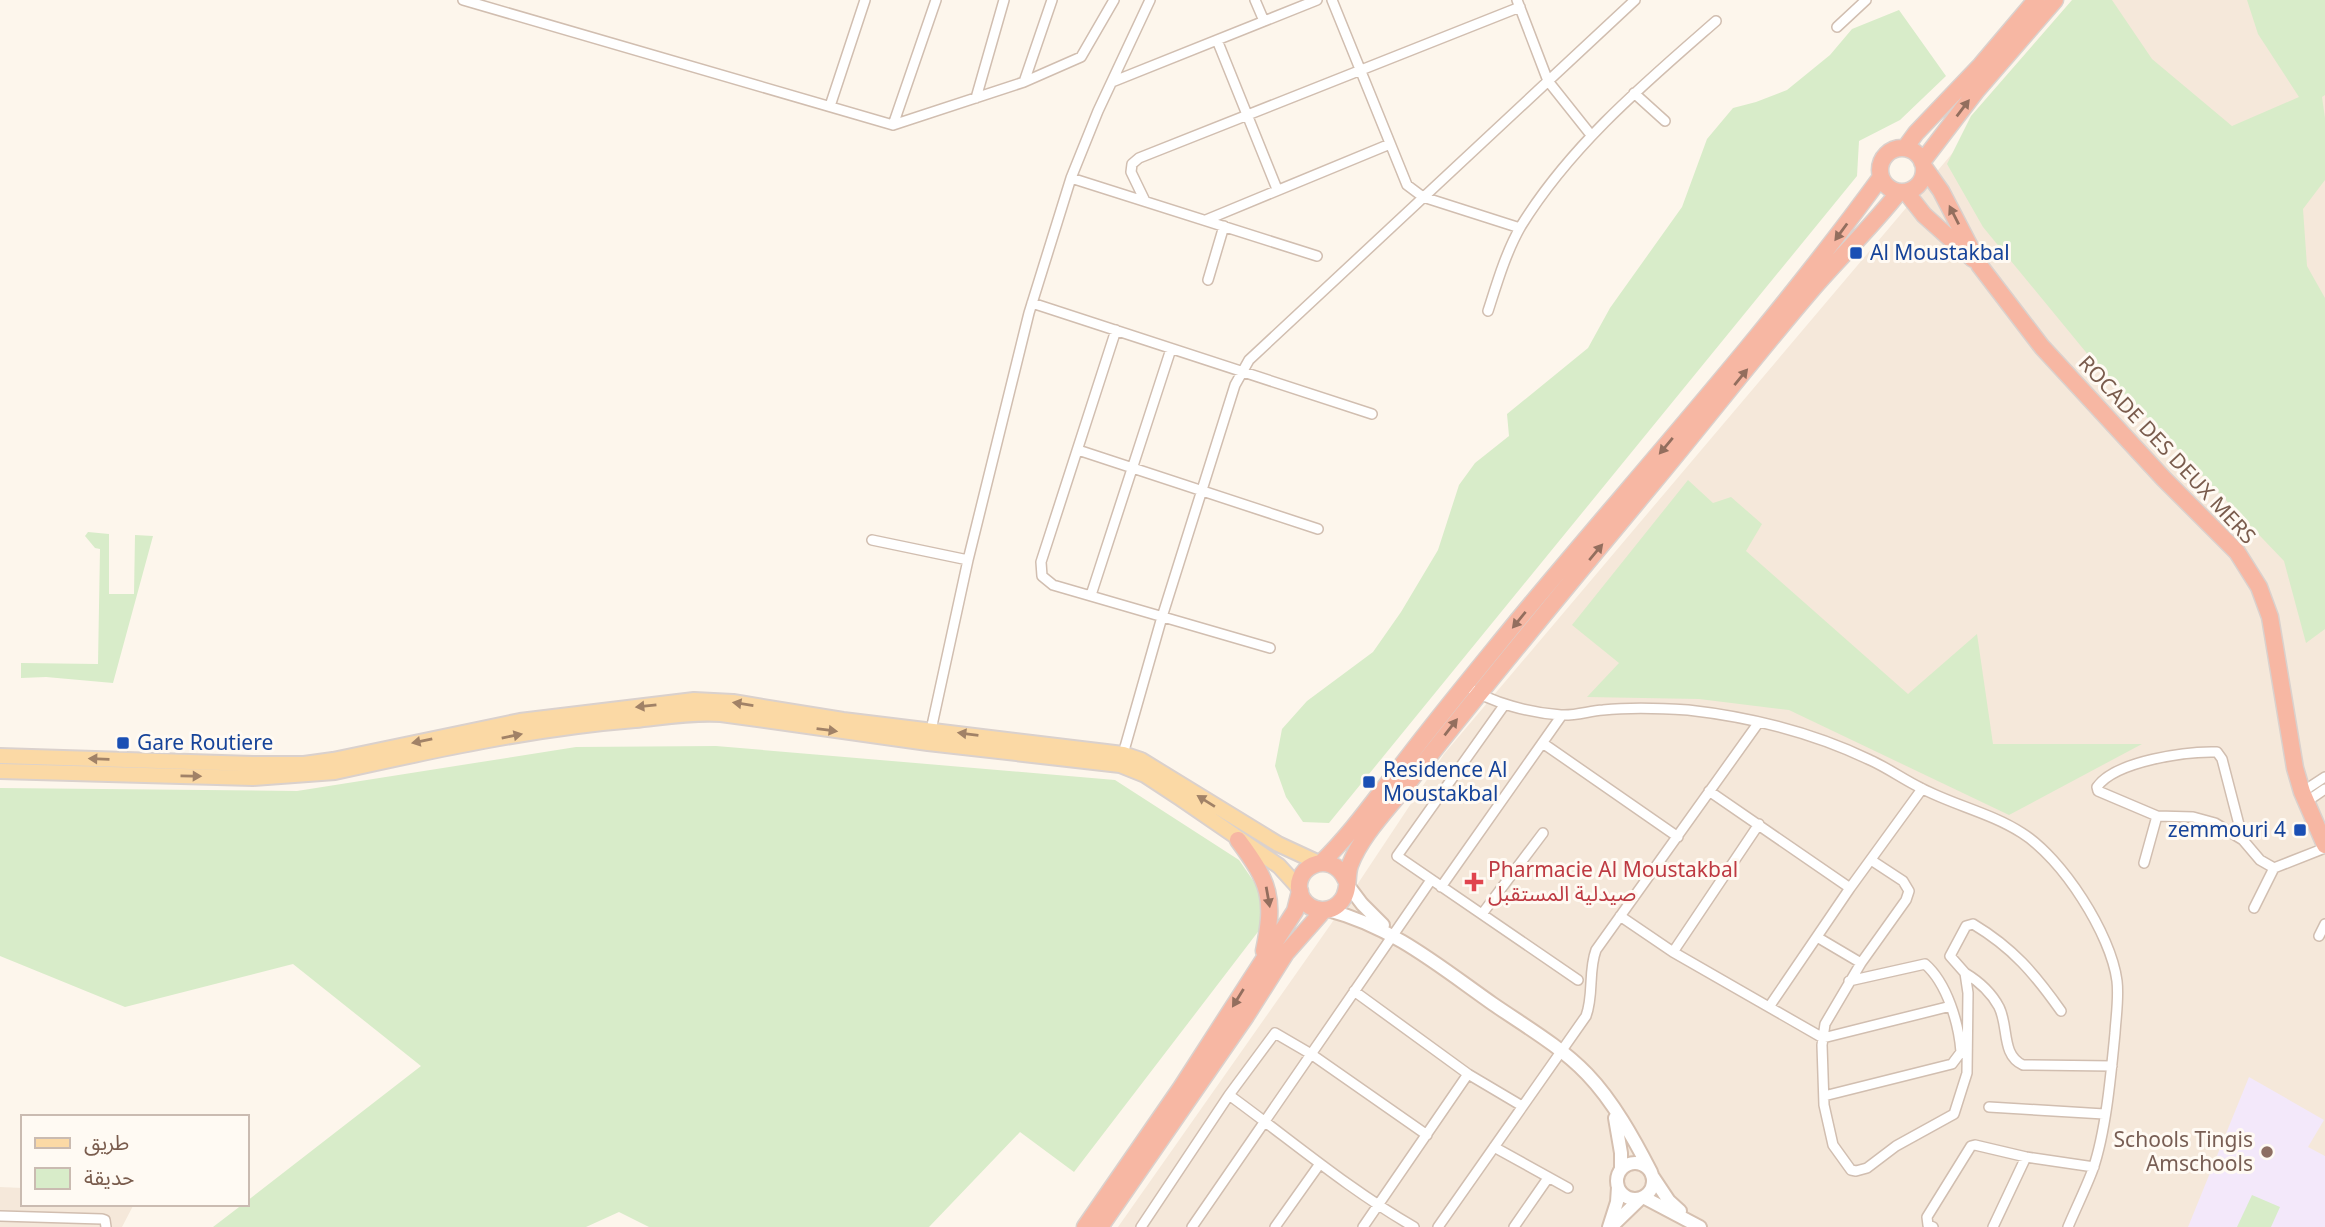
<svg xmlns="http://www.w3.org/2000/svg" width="2325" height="1227" font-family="'Noto Sans','Noto Sans Arabic',sans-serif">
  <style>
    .residential { fill: #f5e8da }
    .education { fill: #f3e8fa }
    .green { fill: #d8ecc9 }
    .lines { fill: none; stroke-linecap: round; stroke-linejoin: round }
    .street-casing { stroke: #d1beb0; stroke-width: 12 }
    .secondary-casing { stroke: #d6c0b0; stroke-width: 16 }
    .primary-casing { stroke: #dad1cd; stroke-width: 18 }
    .highway-casing { stroke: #dad1cd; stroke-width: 19 }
    .street { stroke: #fff; stroke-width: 9 }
    .secondary { stroke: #fff; stroke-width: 12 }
    .primary { stroke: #fbd9a5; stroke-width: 14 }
    .highway { stroke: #f7b7a3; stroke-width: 16 }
    .oneway { fill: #936e5e }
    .oneway2 { fill: #a18267 }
    .transit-dot { fill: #1a4fb4; stroke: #fffaf3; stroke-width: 2.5 }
    .health-dot { fill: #e0444e; stroke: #fffaf3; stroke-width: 2.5 }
    .education-dot { fill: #8d6e63; stroke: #fffaf3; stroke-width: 2.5 }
    .labels { text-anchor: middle; stroke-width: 6; stroke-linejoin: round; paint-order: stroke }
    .transit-label { font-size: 21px; fill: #164399; stroke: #fffaf3; text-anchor: start }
    .street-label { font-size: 21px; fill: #7a5c4d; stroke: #fffaf3 }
    .health-label { font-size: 21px; fill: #be3a42; stroke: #fffaf3; text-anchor: start }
    .education-label { font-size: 21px; fill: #785e54; stroke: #fffaf3; text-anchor: end }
  </style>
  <rect width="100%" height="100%" fill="#fdf6ec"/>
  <path class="residential" d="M2082,0H2325V1227H1118L1331,924L1444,754Z
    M0,1187L23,1188V1204H134L122,1227H0Z"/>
  <path class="education" d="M2249,1077L2324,1120L2308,1147L2325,1156V1227H2188Z"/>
  <path class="green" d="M2072,0H2112L2152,59L2232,126L2299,97L2258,34L2247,0H2325V95L2322,97L2325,118V180L2303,209L2307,266L2325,298V629L2306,643L2284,561L2094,362L1983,227L1947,164L1971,116Z
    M1899,10L1946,76L1900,120L1859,141L1857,176L1329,823L1303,822L1286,797L1275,766L1282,729L1307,701L1373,652L1401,612L1438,550L1459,485L1475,463L1509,436L1507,414L1588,348L1610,308L1682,207L1707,139L1733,108L1756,102L1787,90L1830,55L1852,29Z
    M1688,480L1713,503L1731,497L1762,524L1746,551L1908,694L1977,634L1993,744H2142L2009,815L1789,710L1699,699L1587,697L1619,663L1572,625Z
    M88,532L109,534V594H134L135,535L153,536L113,683L46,677L21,678V663L98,664L100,549L95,548L85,536Z
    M716,746L1115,780L1239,860L1274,911L1074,1172L1020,1132L929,1227H649L619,1212L586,1227H213L243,1204H247V1201L421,1066L293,964L125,1007L0,956V788L297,791L576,747Z
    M2252,1195L2280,1207L2271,1227H2237Z"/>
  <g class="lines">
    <defs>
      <path id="street" d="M463,0L893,125L1024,82L1081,57L1114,0
        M1255,0L1264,21
        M1332,0L1407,185L1423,197L1520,228
        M1517,0L1548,81L1591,135
        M1837,27L1866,0
        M1217,40L1277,189
        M1024,82L1052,0
        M1112,82L1317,0
        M1634,93L1665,121
        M976,98L1004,0
        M830,106L865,0
        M893,125L936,0
        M1071,178L1317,256
        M1145,201L1131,172L1132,164L1139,158L1520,7
        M1206,220L1390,144
        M1208,280L1224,226
        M1032,303L1372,414
        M1488,311C1497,283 1506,252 1521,226C1571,145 1645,83 1716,21
        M1116,330L1041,562L1042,576L1053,585L1270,648
        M1078,450L1318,529
        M872,540L968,560
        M1091,595L1171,349
        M1466,686C1492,703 1530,713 1561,715C1575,716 1589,711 1603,710C1630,707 1660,708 1688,710C1750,717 1814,733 1870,760C1888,768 1904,780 1921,788C1953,805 1991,813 2022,833C2062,858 2111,934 2117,981C2119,998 2116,1016 2115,1033C2111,1074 2106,1131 2093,1169C2086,1188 2076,1208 2068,1227
        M1505,704L1397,856L1578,980
        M931,730L968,560L1029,313L1071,178L1098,111L1150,0
        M1544,744L1678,837
        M1123,754L1162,617L1235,385L1249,360L1635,0
        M1709,791L1850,888
        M2302,792L2325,777
        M2306,802L2325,789
        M2243,840L2222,759L2217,752C2187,751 2115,761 2097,787L2098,791L2157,816L2193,817L2215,823L2243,840L2260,860L2274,868L2325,848
        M1871,860L1903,881L1909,891L1906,900L1861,963L1825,1024L1822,1045L1824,1105L1833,1145L1851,1170L1856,1171L1867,1168L1896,1146L1954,1114L1967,1073L1968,993L1965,973L1950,956L1966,926L1973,924C2013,948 2034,973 2061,1011
        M2144,863L2157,816
        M1441,887L1562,715
        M2254,908L2274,868
        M1482,914L1543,833
        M1620,916L1673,952L1823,1038L1951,1006
        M2319,936L2325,924
        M1817,937L1861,963
        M1673,952L1759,824
        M1965,973C1980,982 1991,992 1999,1007C2009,1027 2001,1055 2023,1065L2112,1066
        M1354,991L1468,1074
        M1769,1007L1850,888L1922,789
        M1229,1095C1291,1140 1348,1189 1414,1227
        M1824,1096L1952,1064L1961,1052C1959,1024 1947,983 1925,964L1849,981
        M1989,1107L2104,1114
        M1494,1147L1568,1188
        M0,1216L102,1219L105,1220L106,1227
        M1141,1227L1229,1095L1275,1033L1311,1054L1427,1135
        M1192,1227L1431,880
        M1275,1227L1319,1165
        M1363,1227L1468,1074L1522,1106
        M1438,1227L1586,1016C1594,995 1588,971 1596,950L1759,722
        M1514,1227L1548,1178
        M1933,1227L1928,1225L1927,1217L1971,1146L1975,1145L2026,1157L2094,1167
        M1993,1227L2026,1157"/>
      <path id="secondary" d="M1347,884L1362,904L1383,925
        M1328,910C1393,927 1439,966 1493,1004C1525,1026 1560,1046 1587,1074C1613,1101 1634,1139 1651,1172
        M1615,1118L1621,1153V1170
        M1617 1181a18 18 0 1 1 36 0a18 18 0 1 1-36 0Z
        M1653,1177L1669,1201L1680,1211
        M1643,1197L1700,1227
        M1609,1227L1617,1202L1618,1187
        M1611,1227L1640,1199"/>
      <path id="primary" d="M0,756L253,764H304L333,760L520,721L694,700L733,702L843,720L1123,754L1141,760L1278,844L1319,863
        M0,771L253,778L335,772C434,750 534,728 635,720C664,717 692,712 721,714L928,743L1120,765L1145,775L1180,798L1279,866L1299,888"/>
      <path id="highway" d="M1905,148L1916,133L1981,65L2036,0
        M1880 170a22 22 0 1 1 44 0a22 22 0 1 1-44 0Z
        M1922,162L1977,90L2055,0
        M1924,167L1941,191L1980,266L2042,347L2164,479L2237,552L2259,587L2270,617L2295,768L2302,792L2325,845
        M1906,192L1924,215L1973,259
        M1238,840C1270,883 1275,898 1264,951
        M1321,863C1352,833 1376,798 1402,765C1439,716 1479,668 1518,620C1640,473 1769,331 1881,177
        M1346,880C1331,846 1287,869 1302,898C1311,913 1332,914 1342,900C1350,890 1346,876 1350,865C1361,836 1386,811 1405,787C1485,684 1569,584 1653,483C1707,418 1759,351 1814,287C1842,255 1873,225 1899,192
        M1085,1227L1181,1088L1295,911L1300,891
        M1100,1227L1246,1016L1286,953L1324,910"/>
    </defs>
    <use href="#street" class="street-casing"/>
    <use href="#secondary" class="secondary-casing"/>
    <use href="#primary" class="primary-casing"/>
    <use href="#highway" class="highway-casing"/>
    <use href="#street" class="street"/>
    <use href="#secondary" class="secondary"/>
    <use href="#primary" class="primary"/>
    <use href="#highway" class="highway"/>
  </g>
  <defs><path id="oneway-solid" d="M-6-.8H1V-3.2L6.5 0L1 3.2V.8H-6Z" transform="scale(1.75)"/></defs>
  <g class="oneway">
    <use href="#oneway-solid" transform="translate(1963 108) rotate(-53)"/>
    <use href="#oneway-solid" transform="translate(1954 215) rotate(-117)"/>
    <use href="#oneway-solid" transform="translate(1841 232) rotate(126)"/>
    <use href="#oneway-solid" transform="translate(1741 377) rotate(-51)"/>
    <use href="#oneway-solid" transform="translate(1666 446) rotate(130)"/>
    <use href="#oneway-solid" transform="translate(1596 552) rotate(-50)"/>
    <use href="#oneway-solid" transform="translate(1519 620) rotate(129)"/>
    <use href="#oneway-solid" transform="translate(1451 727) rotate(-52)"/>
    <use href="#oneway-solid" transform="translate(1268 897) rotate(80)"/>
    <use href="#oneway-solid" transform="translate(1238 998) rotate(122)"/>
  </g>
  <g class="oneway2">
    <use href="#oneway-solid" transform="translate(743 704) rotate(-171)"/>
    <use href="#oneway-solid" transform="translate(646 706) rotate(174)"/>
    <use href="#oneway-solid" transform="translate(827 730) rotate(7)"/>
    <use href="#oneway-solid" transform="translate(968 734) rotate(-173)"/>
    <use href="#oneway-solid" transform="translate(512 736) rotate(-11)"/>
    <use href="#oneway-solid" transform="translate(422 741) rotate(168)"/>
    <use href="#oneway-solid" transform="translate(99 759) rotate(-178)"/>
    <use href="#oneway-solid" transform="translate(191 776) rotate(1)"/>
    <use href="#oneway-solid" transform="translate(1206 801) rotate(-148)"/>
  </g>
  <g class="transit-dot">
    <rect x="1849" y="246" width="14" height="14" rx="3.5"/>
    <rect x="116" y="736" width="14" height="14" rx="3.5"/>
    <rect x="1362" y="775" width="14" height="14" rx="3.5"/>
    <rect x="2293" y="823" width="14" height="14" rx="3.5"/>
  </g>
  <path class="health-dot" d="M1470.5 871.5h7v7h7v7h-7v7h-7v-7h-7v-7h7z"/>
  <circle class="education-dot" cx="2267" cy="1152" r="7"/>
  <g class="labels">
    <g class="transit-label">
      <text x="1870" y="260">Al Moustakbal</text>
      <text x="137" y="750">Gare Routiere</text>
      <text x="1383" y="777">Residence Al<tspan x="1383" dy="24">Moustakbal</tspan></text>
      <text x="2286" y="837" text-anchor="end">zemmouri 4</text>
    </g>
    <g class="street-label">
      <text transform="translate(2167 450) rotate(47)" y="7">ROCADE DES DEUX MERS</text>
    </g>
    <g class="health-label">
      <text x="1488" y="877">Pharmacie Al Moustakbal<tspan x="1488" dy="24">صيدلية المستقبل</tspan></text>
    </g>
    <g class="education-label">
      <text x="2253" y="1147">Schools Tingis<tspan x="2253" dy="24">Amschools</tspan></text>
    </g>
  </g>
  <rect x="21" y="1115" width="228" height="91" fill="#fffaf3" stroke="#cabbb1" stroke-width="2"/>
  <rect x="35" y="1138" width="35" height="10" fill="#fbd9a5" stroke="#cabbb1" stroke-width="2"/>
  <text x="84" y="1150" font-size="21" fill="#7a5c4d">طريق</text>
  <rect x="35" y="1168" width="35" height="21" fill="#d8ecc9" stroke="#cabbb1" stroke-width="2"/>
  <text x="84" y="1185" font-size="21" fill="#7a5c4d">حديقة</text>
</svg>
